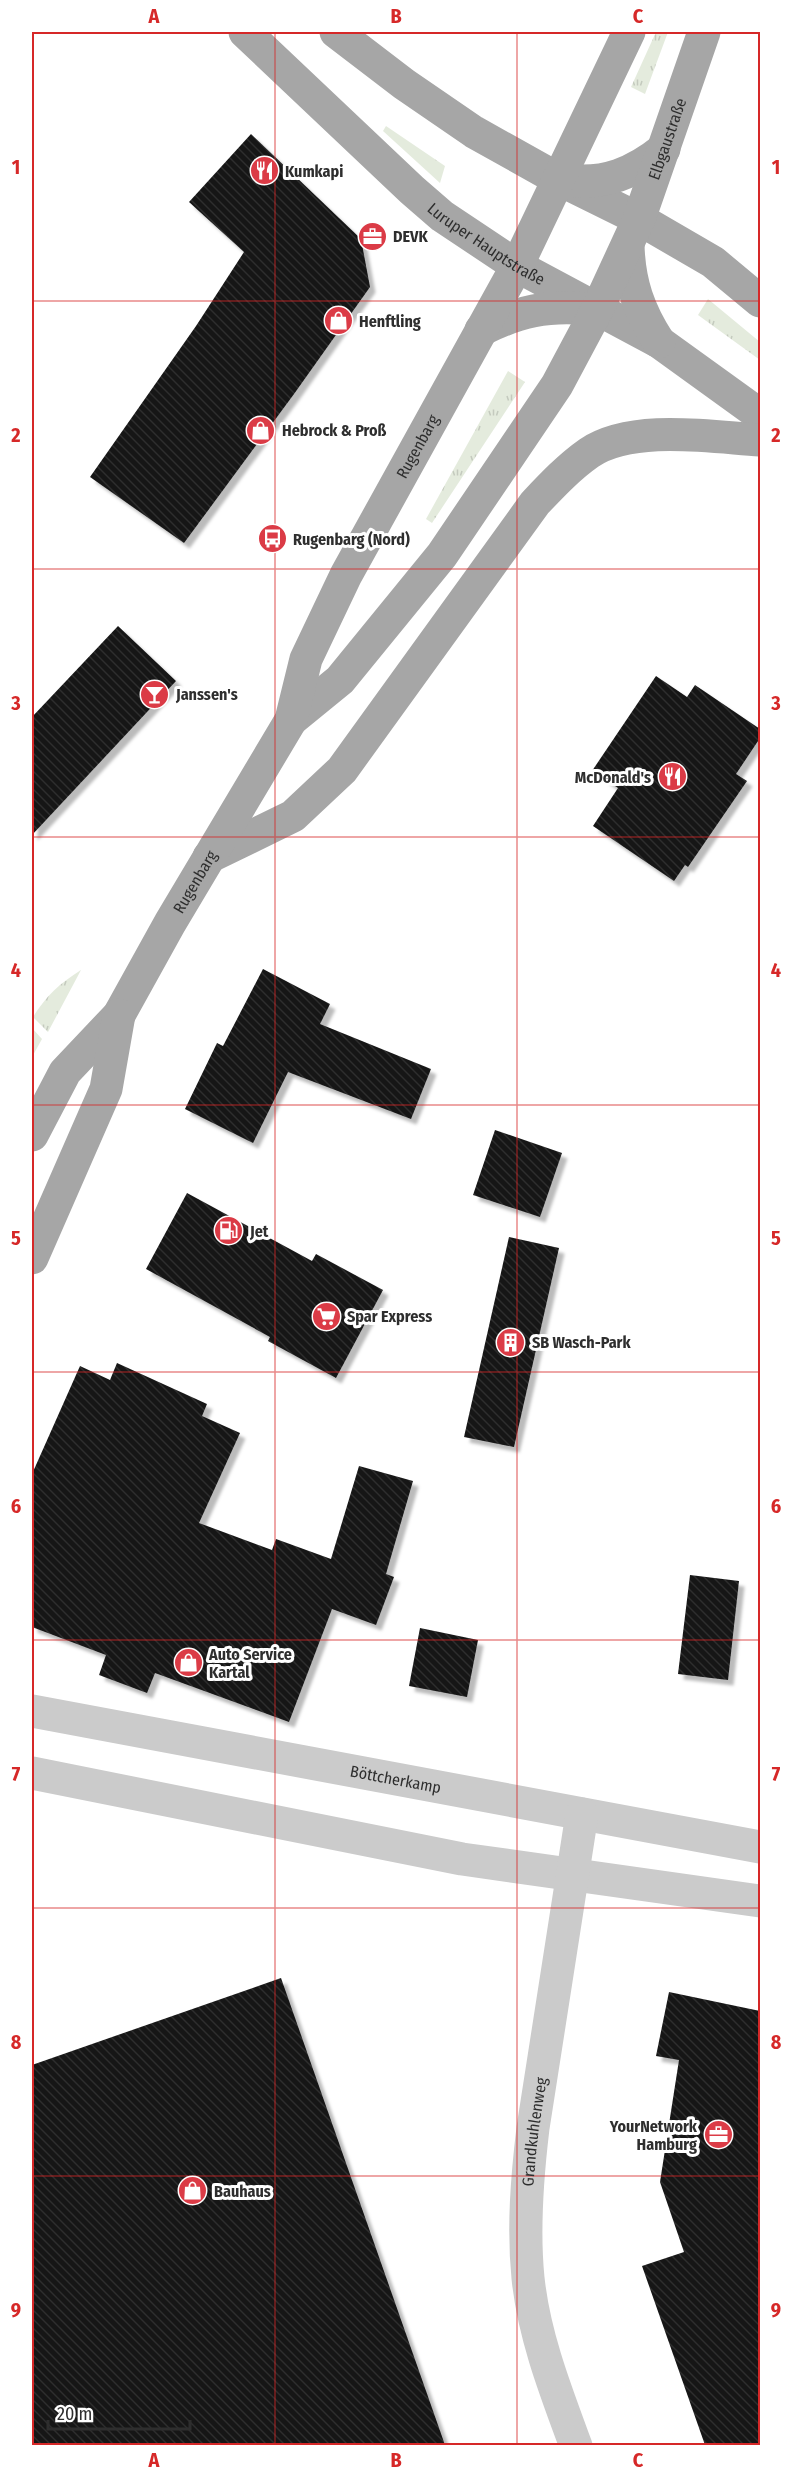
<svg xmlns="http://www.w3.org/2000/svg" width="792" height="2477" font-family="'Fira Sans Condensed',sans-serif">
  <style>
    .grass { fill: url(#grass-tufts) }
    .building { fill: url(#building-back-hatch); filter: url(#shadow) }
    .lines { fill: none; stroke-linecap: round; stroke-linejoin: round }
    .minor { stroke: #cbcbcb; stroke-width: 33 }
    .major { stroke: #a6a6a6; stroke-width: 33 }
    .grid { fill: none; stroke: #d62828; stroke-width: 1.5; stroke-opacity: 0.55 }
    .labels { text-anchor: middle; stroke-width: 6; stroke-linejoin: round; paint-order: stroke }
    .street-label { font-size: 16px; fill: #2e2e2e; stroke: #fff }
    .poi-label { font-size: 16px; font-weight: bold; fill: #2e2e2e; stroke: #fff; text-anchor: start }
    .neatline { fill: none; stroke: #d62828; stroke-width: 2 }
    .grid-label { font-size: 20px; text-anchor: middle; font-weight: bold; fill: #d62828 }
  </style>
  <defs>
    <pattern id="grass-tufts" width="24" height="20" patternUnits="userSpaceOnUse" patternTransform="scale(1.5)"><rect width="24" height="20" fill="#e4ebdd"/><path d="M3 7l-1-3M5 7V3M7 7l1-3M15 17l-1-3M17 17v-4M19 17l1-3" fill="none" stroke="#c4cabe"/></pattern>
    <pattern id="building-back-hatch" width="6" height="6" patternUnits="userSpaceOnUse" patternTransform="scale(1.5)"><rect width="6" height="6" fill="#151515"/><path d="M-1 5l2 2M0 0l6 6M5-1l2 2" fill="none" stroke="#2f2f2f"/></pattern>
    <filter id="shadow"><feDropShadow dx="5.5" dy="5.5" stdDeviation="1.5" flood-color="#0004"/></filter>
  </defs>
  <rect width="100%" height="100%" fill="#fff"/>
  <path class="grass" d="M656,32H668L645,94L631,87Z
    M386,126L445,166L440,183L383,131Z
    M708,299L760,342V360L698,315Z
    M508,371L525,382L432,523L426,519Z
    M81,970L48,1032L33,1017C46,996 60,983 81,970Z
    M32,1028L42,1039L32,1057Z"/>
  <path class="building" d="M251,134L361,239L370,287L294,394L184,543L90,477L196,326L244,252L189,202Z
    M118,626L176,681L32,835V717Z
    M656,676L687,697L695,685L760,729V738L736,774L747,781L688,867L685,865L674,881L593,826L618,788L592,771Z
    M263,969L330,1004L320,1024L431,1069L411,1119L288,1072L253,1143L185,1109L217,1043L223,1046Z
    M495,1130L562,1153L540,1217L473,1195Z
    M187,1193L312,1261L316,1254L383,1290L336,1378L268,1341L270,1337L146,1269Z
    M509,1237L559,1248L514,1447L464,1437Z
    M117,1363L207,1404L202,1416L240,1433L199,1523L272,1550L276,1539L331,1559L359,1466L413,1481L386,1574L394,1577L376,1625L332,1609L289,1722L155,1673L147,1693L99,1675L106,1655L32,1627V1474L80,1366L110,1380Z
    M690,1575L739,1581L728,1680L678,1674Z
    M420,1628L478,1640L467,1697L409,1686Z
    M281,1978L445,2445H32V2065Z
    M669,1992L760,2011V2445H705L642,2266L684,2252L660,2182L679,2060L656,2056Z"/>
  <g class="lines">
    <g class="minor">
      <path id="s1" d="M32,1711L760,1847"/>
      <path d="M32,1773L462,1859L760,1901"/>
      <path id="s2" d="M576,2446C556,2392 534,2336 528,2278C523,2228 527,2178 533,2128L582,1814"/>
    </g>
    <g class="major">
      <path id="s3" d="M245,32L412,190L442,216L517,266L659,342L760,415"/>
      <path d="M336,32L404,84L474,132L558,179L639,219L713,262L760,301"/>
      <path d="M566,180C605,185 634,173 664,149"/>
      <path d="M628,245C629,283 639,311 659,342"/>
      <path d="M481,330C519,311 547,305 590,309"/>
      <path id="s4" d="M291,720L340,680L442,555L557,385L597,310L639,219L704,32"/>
      <path d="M209,857L293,816L342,770L535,503C552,485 569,467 589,453C632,424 711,437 760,440"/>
      <path id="s5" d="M32,1135L65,1072L119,1015L170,923L291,720L306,659L346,575L517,266L629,32"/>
      <path d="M32,1258L106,1089L119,1015"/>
    </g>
  </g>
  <path class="grid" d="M275,32V2446M517,32V2446M32,301H760M32,569H760M32,837H760M32,1105H760M32,1372H760M32,1640H760M32,1908H760M32,2176H760"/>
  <defs>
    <symbol id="restaurant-disc" viewBox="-11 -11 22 22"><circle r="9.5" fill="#db3b46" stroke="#fff"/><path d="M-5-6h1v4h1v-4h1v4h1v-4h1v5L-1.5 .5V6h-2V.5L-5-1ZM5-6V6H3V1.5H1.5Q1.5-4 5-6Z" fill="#fff"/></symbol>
    <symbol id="office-disc" viewBox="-11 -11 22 22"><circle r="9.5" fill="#db3b46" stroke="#fff"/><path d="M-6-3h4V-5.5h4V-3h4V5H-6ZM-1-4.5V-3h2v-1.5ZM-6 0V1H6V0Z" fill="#fff"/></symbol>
    <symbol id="shop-disc" viewBox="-11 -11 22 22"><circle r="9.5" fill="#db3b46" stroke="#fff"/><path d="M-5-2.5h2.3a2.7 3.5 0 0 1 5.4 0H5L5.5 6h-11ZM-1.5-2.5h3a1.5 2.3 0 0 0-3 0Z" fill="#fff"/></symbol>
    <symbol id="bus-disc" viewBox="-11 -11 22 22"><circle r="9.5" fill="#db3b46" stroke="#fff"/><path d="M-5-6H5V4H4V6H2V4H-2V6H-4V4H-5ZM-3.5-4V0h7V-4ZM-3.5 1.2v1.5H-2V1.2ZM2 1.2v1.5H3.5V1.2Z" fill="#fff"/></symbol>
    <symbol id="bar-disc" viewBox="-11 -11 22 22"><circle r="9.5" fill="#db3b46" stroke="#fff"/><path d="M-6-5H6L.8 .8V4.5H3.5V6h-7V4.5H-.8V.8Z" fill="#fff"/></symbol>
    <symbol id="fuel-disc" viewBox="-11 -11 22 22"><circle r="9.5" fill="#db3b46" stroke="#fff"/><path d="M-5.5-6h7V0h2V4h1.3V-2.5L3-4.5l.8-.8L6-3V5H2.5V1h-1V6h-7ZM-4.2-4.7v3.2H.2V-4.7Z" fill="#fff"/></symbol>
    <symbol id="supermarket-disc" viewBox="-11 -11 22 22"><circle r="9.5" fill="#db3b46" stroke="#fff"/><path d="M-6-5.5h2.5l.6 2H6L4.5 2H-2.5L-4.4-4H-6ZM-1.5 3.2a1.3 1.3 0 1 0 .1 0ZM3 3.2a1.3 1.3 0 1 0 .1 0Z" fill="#fff"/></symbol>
    <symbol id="building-disc" viewBox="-11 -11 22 22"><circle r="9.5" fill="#db3b46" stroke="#fff"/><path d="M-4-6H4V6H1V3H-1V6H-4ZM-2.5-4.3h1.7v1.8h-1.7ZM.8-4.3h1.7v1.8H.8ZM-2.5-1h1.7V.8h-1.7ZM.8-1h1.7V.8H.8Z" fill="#fff"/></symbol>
  </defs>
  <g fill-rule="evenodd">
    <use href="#restaurant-disc" x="248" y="154" width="33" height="33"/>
    <use href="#office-disc" x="356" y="220" width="33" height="33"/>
    <use href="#shop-disc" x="322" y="304" width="33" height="33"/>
    <use href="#shop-disc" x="244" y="414" width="33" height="33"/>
    <use href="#bus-disc" x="256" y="522" width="33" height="33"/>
    <use href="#bar-disc" x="138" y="678" width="33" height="33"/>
    <use href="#restaurant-disc" x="656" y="760" width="33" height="33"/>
    <use href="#fuel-disc" x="212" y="1214" width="33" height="33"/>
    <use href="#supermarket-disc" x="310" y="1300" width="33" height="33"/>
    <use href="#building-disc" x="494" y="1326" width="33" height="33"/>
    <use href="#shop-disc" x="172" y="1646" width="33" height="33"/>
    <use href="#office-disc" x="702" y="2118" width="33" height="33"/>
    <use href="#shop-disc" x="176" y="2174" width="33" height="33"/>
  </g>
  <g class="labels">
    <g class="street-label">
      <text dy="6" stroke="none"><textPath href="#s4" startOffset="700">Elbgaustraße</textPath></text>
      <text dy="6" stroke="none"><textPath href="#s3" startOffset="322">Luruper Hauptstraße</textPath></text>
      <text dy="6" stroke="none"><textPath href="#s5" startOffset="794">Rugenbarg</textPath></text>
      <text dy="6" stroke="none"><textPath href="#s5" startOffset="303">Rugenbarg</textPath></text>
      <text dy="6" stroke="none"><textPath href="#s1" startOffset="370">Böttcherkamp</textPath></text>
      <text dy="6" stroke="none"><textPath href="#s2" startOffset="322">Grandkuhlenweg</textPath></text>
    </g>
    <g class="poi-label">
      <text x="285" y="177">Kumkapi</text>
      <text x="393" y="242">DEVK</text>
      <text x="359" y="327">Henftling</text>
      <text x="282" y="436">Hebrock &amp; Proß</text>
      <text x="293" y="545">Rugenbarg (Nord)</text>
      <text x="176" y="700">Janssen's</text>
      <text x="651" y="783" text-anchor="end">McDonald's</text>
      <text x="250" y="1237">Jet</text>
      <text x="347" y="1322">Spar Express</text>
      <text x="532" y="1348">SB Wasch-Park</text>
      <text x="209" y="1660">Auto Service<tspan x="209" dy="18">Kartal</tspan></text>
      <text x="697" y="2132" text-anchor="end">YourNetwork<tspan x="697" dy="18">Hamburg</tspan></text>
      <text x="214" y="2197">Bauhaus</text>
    </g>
  </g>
  <rect width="792" height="2477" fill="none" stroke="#ffffff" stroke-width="66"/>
  <path d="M48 2420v9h142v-9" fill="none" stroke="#2e2e2e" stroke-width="3"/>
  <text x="57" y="2420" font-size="18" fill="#2e2e2e" stroke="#ffffff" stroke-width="4.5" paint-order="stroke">20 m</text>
  <rect x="33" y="33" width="726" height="2411" class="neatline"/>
  <g class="grid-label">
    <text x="154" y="23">A</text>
    <text x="396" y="23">B</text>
    <text x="638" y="23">C</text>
    <text x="16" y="174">1</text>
    <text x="776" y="174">1</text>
    <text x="16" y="442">2</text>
    <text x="776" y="442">2</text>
    <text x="16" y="710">3</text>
    <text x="776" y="710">3</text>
    <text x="16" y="977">4</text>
    <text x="776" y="977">4</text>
    <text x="16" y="1245">5</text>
    <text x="776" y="1245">5</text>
    <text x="16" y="1513">6</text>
    <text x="776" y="1513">6</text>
    <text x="16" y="1781">7</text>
    <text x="776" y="1781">7</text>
    <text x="16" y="2049">8</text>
    <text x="776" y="2049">8</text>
    <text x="16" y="2317">9</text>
    <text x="776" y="2317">9</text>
    <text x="154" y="2467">A</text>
    <text x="396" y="2467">B</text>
    <text x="638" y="2467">C</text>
  </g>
</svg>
